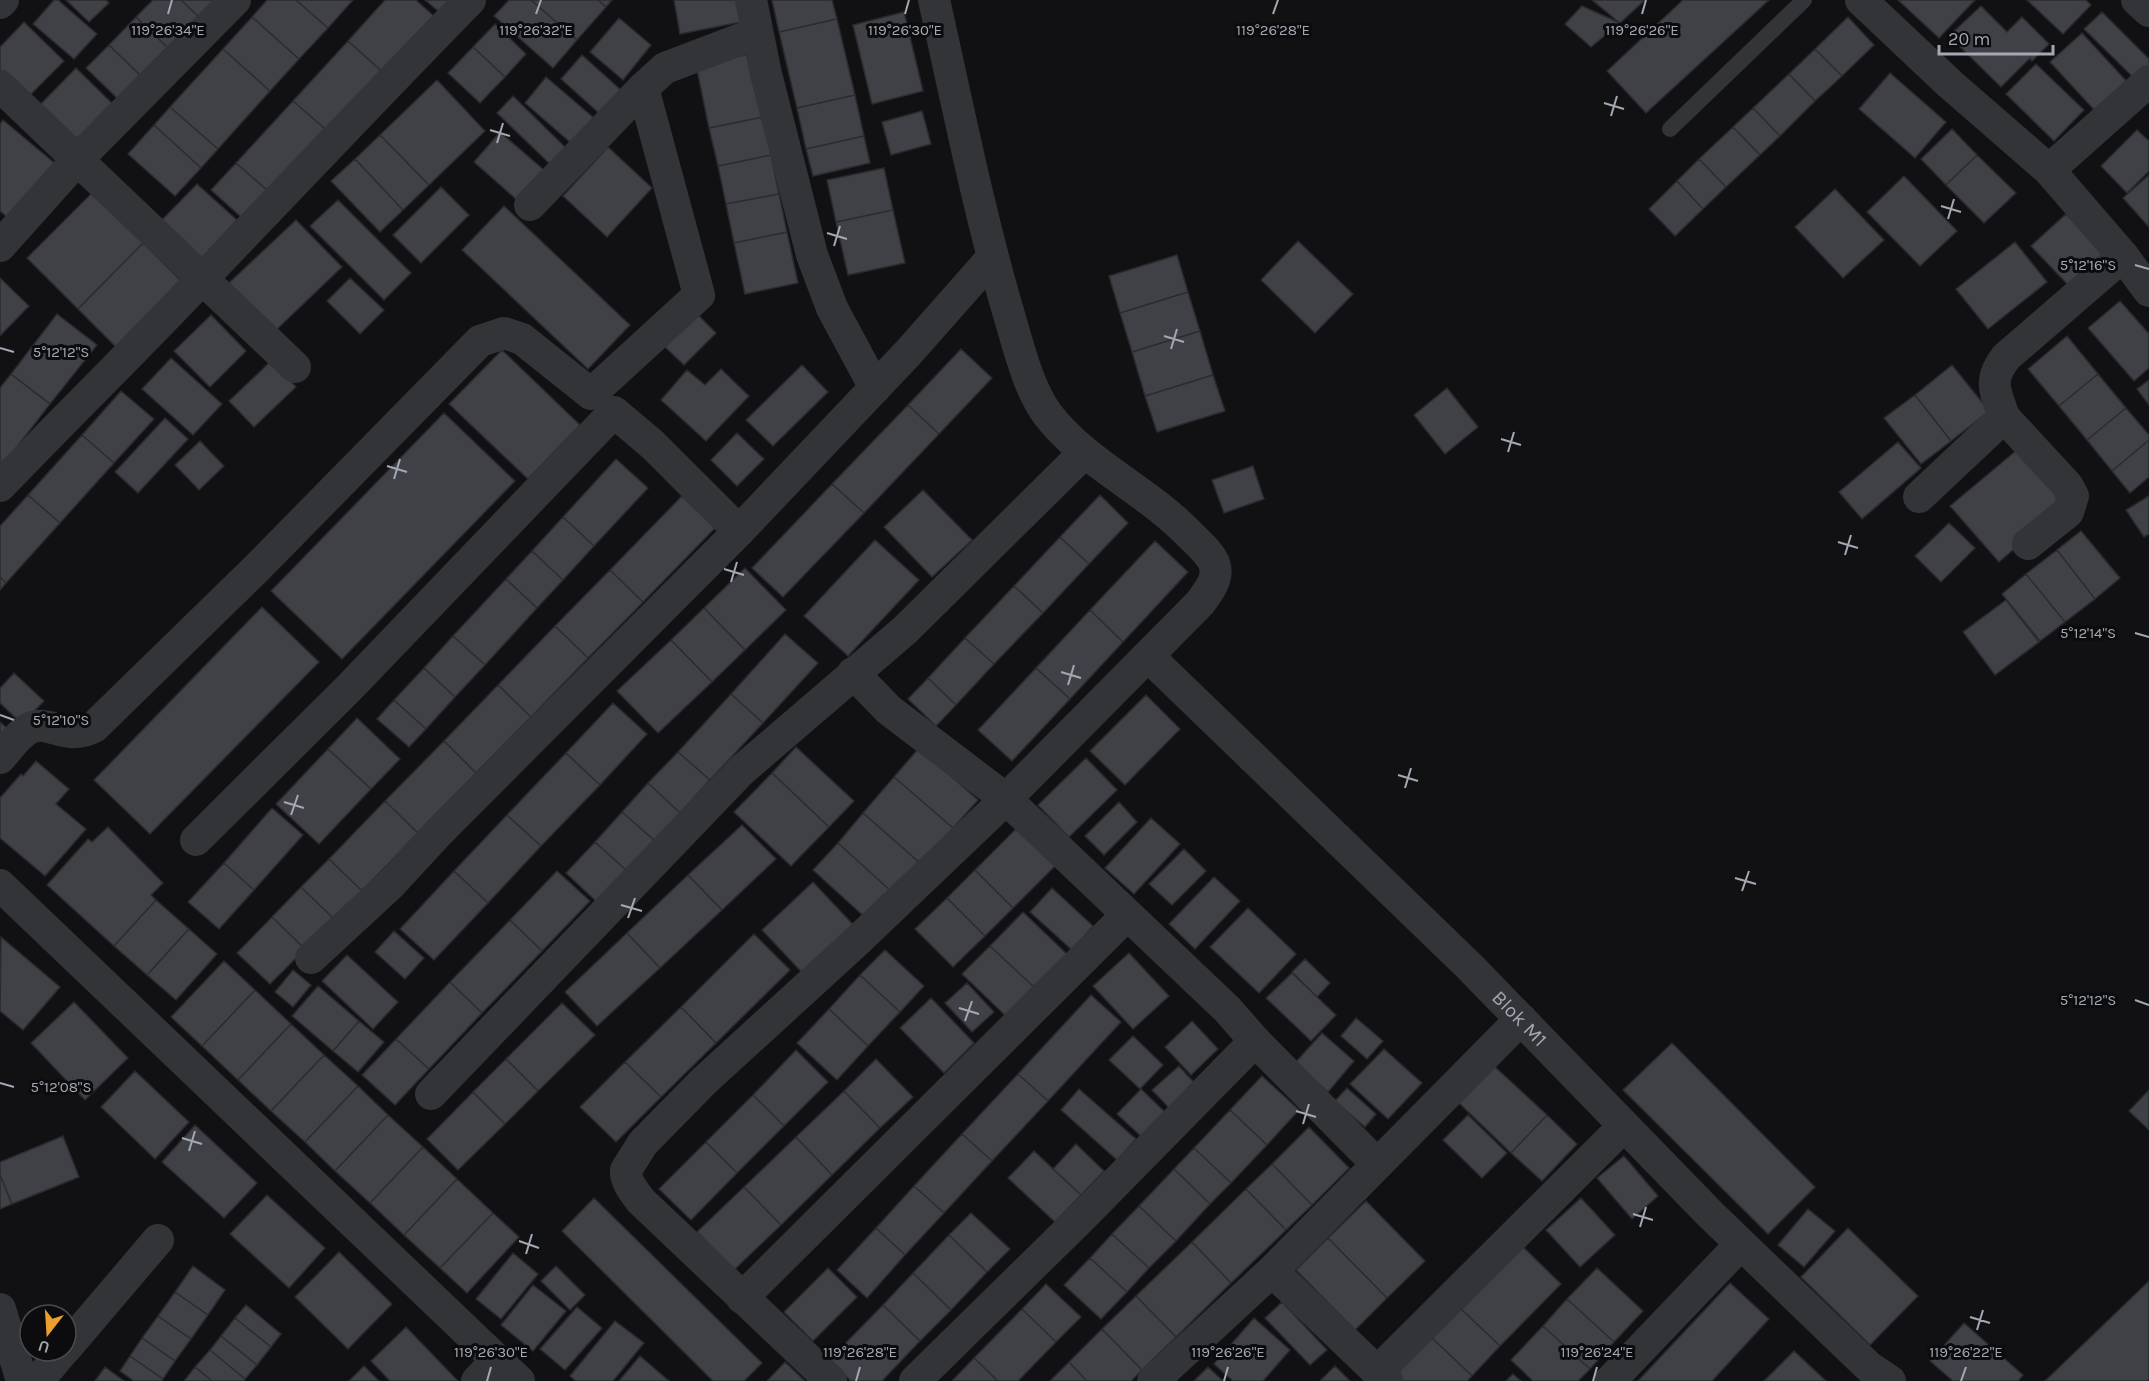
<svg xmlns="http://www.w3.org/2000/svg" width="2149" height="1381" font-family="Karla,sans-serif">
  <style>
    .building { fill: #404146; stroke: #2b2b2f; stroke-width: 1.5 }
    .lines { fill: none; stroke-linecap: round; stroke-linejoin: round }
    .lane { stroke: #323438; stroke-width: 16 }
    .street { stroke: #323438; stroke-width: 32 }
    .ticks { fill: none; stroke: #a3a9b3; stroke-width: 2 }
    .labels { text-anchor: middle; stroke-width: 6; stroke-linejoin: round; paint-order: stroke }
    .street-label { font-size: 20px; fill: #a3a9b3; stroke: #0c0c0e }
    .ticks-label { font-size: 15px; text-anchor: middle; fill: #a3a9b3; stroke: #0c0c0e; stroke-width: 6; stroke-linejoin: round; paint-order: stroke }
  </style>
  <rect width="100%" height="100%" fill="#111113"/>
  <path class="building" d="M54,0H58L97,34L74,59L33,24Z
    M66,0H106L109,3L89,22Z
    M153,0H181L200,18L170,50L136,17Z
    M181,0H218L200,18Z
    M267,0H296L328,28L299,59L252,17Z
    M296,0H353L328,28Z
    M385,0H416L437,19L386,75L348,41Z
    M425,0H465L449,20Z
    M509,0H531L577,40L553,68L494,16Z
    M531,0H598L606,7L577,40Z
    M598,0H612L606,7Z
    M674,0H736L741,22L680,34Z
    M772,0H832L837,19L779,32Z
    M1592,0H1645L1620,23Z
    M1683,0H1769L1646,113L1607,71Z
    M1898,0H1975L1939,38Z
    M2027,0H2086L2091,5L2063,34Z
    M1582,6L1620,23L1591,47L1565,24Z
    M1981,6L2007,32L2022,17L2049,44L2032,61L2030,58L2001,87L1949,36Z
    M904,12L923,91L872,104L853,25Z
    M2102,12L2149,59V68L2136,80L2084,29Z
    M136,17L170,50L143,78L109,45Z
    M252,17L299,59L270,91L223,49Z
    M1848,17L1874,45L1842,76L1815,49Z
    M619,18L651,45L623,80L590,52Z
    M837,19L855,95L797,108L779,32Z
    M24,22L64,61L24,101L0,77V47Z
    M495,24L526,54L505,77L473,47Z
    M2082,33L2130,85L2098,114L2050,62Z
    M348,41L386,75L332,135L293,101Z
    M109,45L143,78L120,101L86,68Z
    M473,47L505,77L480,103L448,73Z
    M223,49L270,91L218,149L170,107Z
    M1815,49L1842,76L1815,101L1789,74Z
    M750,54L763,117L709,128L696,65Z
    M582,55L622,91L601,115L561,79Z
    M2036,64L2084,110L2054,141L2006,94Z
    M76,68L121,112L82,152L37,108Z
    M1890,73L1946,122L1915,158L1859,109Z
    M1789,74L1815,101L1780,136L1753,108Z
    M546,77L594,118L571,143L525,103Z
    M437,80L485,131L429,185L380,135Z
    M855,95L864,136L806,149L797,108Z
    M513,96L567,149L551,165L497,113Z
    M293,101L332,135L275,197L236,163Z
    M170,107L218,149L201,168L154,125Z
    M1753,108L1780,136L1760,155L1733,127Z
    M922,111L931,144L891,155L882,122Z
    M763,117L771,155L718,166L709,128Z
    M3,120L64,171L18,226L0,211V124Z
    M154,125L201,168L175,196L128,154Z
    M1733,127L1760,155L1726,187L1699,159Z
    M1952,129L1977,155L1946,185L1921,159Z
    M2137,130L2149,141V171L2127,193L2101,166Z
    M500,132L544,170L517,200L474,162Z
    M380,135L429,185L403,210L355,159Z
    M864,136L870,163L813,176L806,149Z
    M608,147L652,188L607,237L563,196Z
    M771,155L779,194L726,204L718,166Z
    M1977,155L2016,193L1984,223L1946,185Z
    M355,159L403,210L380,232L331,181Z
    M1699,159L1726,187L1703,209L1677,181Z
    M236,163L275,197L250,225L211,190Z
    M884,168L893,210L836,222L827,180Z
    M2149,175V227L2123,198Z
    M1904,176L1957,231L1920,266L1867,212Z
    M1677,181L1703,209L1675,236L1649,209Z
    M197,184L237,220L199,262L158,224Z
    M441,187L469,215L421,263L393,235Z
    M1835,189L1884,240L1843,278L1795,227Z
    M92,193L143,243L78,309L27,258Z
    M779,194L787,232L734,243L726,204Z
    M338,200L411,273L384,300L310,226Z
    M504,206L630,325L588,369L462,250Z
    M893,210L905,263L848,275L836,222Z
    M2066,214L2105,255L2070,287L2031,246Z
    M296,220L342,267L275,331L229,283Z
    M787,232L798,283L745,294L734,243Z
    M1298,241L1353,294L1315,333L1261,280Z
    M2015,242L2047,282L1988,329L1956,289Z
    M143,243L184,284L118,349L78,309Z
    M1177,255L1188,292L1120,313L1109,276Z
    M0,278L29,306L0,336Z
    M350,278L384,310L360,334L327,301Z
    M1188,292L1200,331L1132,352L1120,313Z
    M2120,301L2149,334V368L2134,381L2088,328Z
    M57,314L97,345L50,404L11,374Z
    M697,314L716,333L684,365L665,347Z
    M211,315L246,351L210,387L174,351Z
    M1200,331L1213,375L1145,396L1132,352Z
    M2067,336L2098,374L2059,406L2028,369Z
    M961,349L992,378L939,434L908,405Z
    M502,350L580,425L528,479L449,404Z
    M171,358L222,404L193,435L142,389Z
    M271,361L296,387L254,427L229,401Z
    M802,365L828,392L773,446L746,420Z
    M1952,365L1989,411L1951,441L1915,395Z
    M721,369L749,396L706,441L661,400L687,370L705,385Z
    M11,374L50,404L2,466L0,464V388Z
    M2098,374L2126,408L2087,440L2059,406Z
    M1213,375L1225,411L1157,432L1145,396Z
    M2149,380V405L2137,389Z
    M1447,388L1478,427L1445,454L1414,415Z
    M121,391L154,419L114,463L82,435Z
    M1915,395L1951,441L1921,464L1884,418Z
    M908,405L939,434L864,513L832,484Z
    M2126,408L2149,435V440L2112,471L2087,440Z
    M444,413L515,481L342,659L271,591Z
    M165,418L188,439L138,493L115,472Z
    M737,433L764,459L737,486L711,460Z
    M82,435L114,463L60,523L28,495Z
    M2149,440V477L2130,493L2112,471Z
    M200,441L224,466L199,490L175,465Z
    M1898,442L1921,468L1862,519L1839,492Z
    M2017,450L2065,505L1999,562L1950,506Z
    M616,459L648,488L594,546L563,517Z
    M1253,466L1264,499L1224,513L1212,480Z
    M832,484L864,513L783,597L752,568Z
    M923,490L972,540L932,577L884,527Z
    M28,495L60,523L6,583L0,577V526Z
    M1100,495L1128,523L1089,564L1060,537Z
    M682,496L715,528L643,602L610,570Z
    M2149,496V534L2144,537L2126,510Z
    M563,517L594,546L563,580L532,551Z
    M1949,523L1975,548L1941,582L1915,556Z
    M2081,531L2120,578L2095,599L2057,550Z
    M1060,537L1089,564L1043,613L1014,586Z
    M875,540L919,580L848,656L804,616Z
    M1155,541L1188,572L1123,642L1090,610Z
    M2057,550L2095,599L2065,622L2026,574Z
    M532,551L563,580L537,608L506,579Z
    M745,568L786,610L745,650L704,608Z
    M610,570L643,602L588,658L555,626Z
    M2026,574L2065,622L2040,641L2002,594Z
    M0,577L6,583L0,590Z
    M506,579L537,608L485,665L453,636Z
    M1014,586L1043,613L994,664L965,638Z
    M2006,600L2039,642L1995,675L1963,632Z
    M262,607L319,662L150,834L94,780Z
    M704,608L745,650L712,682L671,640Z
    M1090,610L1123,642L1070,699L1036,668Z
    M555,626L588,658L531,717L498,685Z
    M785,634L818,663L763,723L731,694Z
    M453,636L485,665L455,697L424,668Z
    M965,638L994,664L956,705L928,678Z
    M671,640L712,682L658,733L617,691Z
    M424,668L455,697L426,729L394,700Z
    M1036,668L1070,699L1012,761L978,730Z
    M14,673L44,701L22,724L0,703V688Z
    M928,678L956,705L936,726L908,699Z
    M498,685L531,717L476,773L444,741Z
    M731,694L763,723L710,780L678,752Z
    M1146,695L1180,729L1125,785L1090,751Z
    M394,700L426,729L409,747L377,719Z
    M613,703L647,734L600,785L566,753Z
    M357,718L400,759L371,789L328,749Z
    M0,722L8,729L0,738Z
    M444,741L476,773L418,833L385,801Z
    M796,747L854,801L829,827L772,773Z
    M919,748L978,800L953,828L894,777Z
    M328,749L371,789L319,844L276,804Z
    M678,752L710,780L680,813L648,783Z
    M566,753L600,785L541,846L507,815Z
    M1086,758L1117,790L1069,837L1038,805Z
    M36,761L69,789L56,804L86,829L45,876L0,838V798L21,774L23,776Z
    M772,773L829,827L791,866L734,812Z
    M894,777L953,828L920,863L863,813Z
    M648,783L680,813L655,841L622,812Z
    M385,801L418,833L362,891L329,859Z
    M1119,802L1137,822L1104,855L1085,836Z
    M272,808L303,835L254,890L224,863Z
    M622,812L655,841L627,871L595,842Z
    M863,813L920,863L893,893L838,843Z
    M507,815L541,846L488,903L454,871Z
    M1151,818L1180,844L1134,894L1105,868Z
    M742,825L776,859L722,910L688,875Z
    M108,827L163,883L151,895L156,900L114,946L47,885L88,839L92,842Z
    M1017,828L1055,866L1013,908L975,870Z
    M595,842L627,871L598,903L566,873Z
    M838,843L893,893L868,920L813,870Z
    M1184,849L1206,871L1172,905L1149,884Z
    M329,859L362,891L334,919L301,887Z
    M224,863L254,890L219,929L188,902Z
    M975,870L1013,908L985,936L947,898Z
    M454,871L488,903L434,960L400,929Z
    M557,871L590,901L542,951L510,920Z
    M688,875L722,910L660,968L627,933Z
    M1214,877L1240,901L1195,949L1169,924Z
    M813,882L860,932L809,980L762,930Z
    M301,887L334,919L305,949L272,917Z
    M1052,888L1093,926L1072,950L1030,912Z
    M947,898L985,936L953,967L915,929Z
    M156,900L189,929L147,975L114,946Z
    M1248,908L1296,954L1259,993L1210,947Z
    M1023,912L1070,957L1037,990L990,946Z
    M272,917L305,949L270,984L237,953Z
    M510,920L542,951L482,1013L450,982Z
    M189,929L217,954L176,1000L147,975Z
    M394,931L424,958L405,979L375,952Z
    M627,933L660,968L597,1026L565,992Z
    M754,934L790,970L716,1043L681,1007Z
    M1,937L60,987L23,1030L0,1011Z
    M990,946L1037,990L1009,1019L962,974Z
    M885,950L924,986L900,1012L860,975Z
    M1129,953L1169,996L1133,1029L1093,986Z
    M347,955L398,1002L373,1029L322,981Z
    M1305,959L1330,983L1317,997L1292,972Z
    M224,961L255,990L202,1046L171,1017Z
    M293,970L311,985L293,1007L275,992Z
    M1292,973L1336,1015L1311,1041L1266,998Z
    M860,975L900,1012L868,1046L829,1009Z
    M450,982L482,1013L429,1069L396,1039Z
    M967,983L994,1012L972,1032L945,1003Z
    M318,986L359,1021L333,1051L292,1016Z
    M255,990L291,1024L238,1080L202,1046Z
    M1091,995L1121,1022L1048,1101L1018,1074Z
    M931,998L974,1043L944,1073L900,1028Z
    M74,1002L128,1058L85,1100L31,1043Z
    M562,1003L595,1035L538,1091L506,1059Z
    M681,1007L716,1043L661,1097L625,1062Z
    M829,1009L868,1046L837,1080L797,1043Z
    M1356,1018L1383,1041L1367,1059L1341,1036Z
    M359,1021L384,1042L358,1072L333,1051Z
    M1192,1021L1218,1049L1191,1075L1165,1047Z
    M291,1024L324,1055L271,1111L238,1080Z
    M1322,1033L1354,1061L1328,1092L1295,1063Z
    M1133,1036L1163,1065L1140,1089L1109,1060Z
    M396,1039L429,1069L395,1105L362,1075Z
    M1672,1043L1815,1187L1768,1234L1623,1090Z
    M1384,1049L1422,1083L1388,1119L1350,1084Z
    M796,1050L828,1082L784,1126L753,1095Z
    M324,1055L358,1086L305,1142L271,1111Z
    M506,1059L538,1091L505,1124L473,1092Z
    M876,1059L913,1097L880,1128L844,1091Z
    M625,1062L661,1097L616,1142L580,1107Z
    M1179,1066L1198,1087L1172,1111L1152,1090Z
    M1494,1066L1547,1115L1511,1153L1459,1103Z
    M135,1071L189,1122L155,1159L101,1107Z
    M1018,1074L1048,1101L992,1161L962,1134Z
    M1262,1076L1299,1110L1267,1145L1230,1110Z
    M358,1086L388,1115L335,1171L305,1142Z
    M1347,1088L1376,1114L1365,1127L1335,1101Z
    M1079,1089L1136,1139L1117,1160L1061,1110Z
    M1141,1089L1167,1114L1143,1138L1117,1114Z
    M2149,1090V1130L2129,1111Z
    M844,1091L880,1128L832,1175L796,1137Z
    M473,1092L505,1124L458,1170L427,1139Z
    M753,1095L784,1126L737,1173L706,1142Z
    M1230,1110L1267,1145L1231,1183L1194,1148Z
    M388,1115L423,1147L370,1203L335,1171Z
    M1468,1115L1507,1153L1482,1178L1443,1140Z
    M1547,1115L1577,1144L1542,1181L1511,1153Z
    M195,1125L257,1183L224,1218L162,1162Z
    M1309,1127L1349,1168L1312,1205L1272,1164Z
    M962,1134L992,1161L944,1213L914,1186Z
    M63,1136L79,1177L12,1204L0,1175V1162Z
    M796,1137L832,1175L781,1225L744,1187Z
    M706,1142L737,1173L691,1220L659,1189Z
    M1076,1144L1104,1171L1081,1195L1053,1169Z
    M423,1147L457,1179L404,1235L370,1203Z
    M1194,1148L1231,1183L1210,1204L1174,1169Z
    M1034,1151L1081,1195L1055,1222L1008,1178Z
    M1624,1156L1658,1196L1632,1219L1597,1178Z
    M1272,1164L1312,1205L1286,1230L1246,1189Z
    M1174,1169L1210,1204L1176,1241L1139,1206Z
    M0,1175L12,1204L0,1209Z
    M457,1179L493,1213L440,1268L404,1235Z
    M914,1186L944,1213L905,1255L876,1228Z
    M744,1187L781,1225L734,1270L697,1232Z
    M1246,1189L1286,1230L1231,1283L1192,1242Z
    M267,1195L325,1248L289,1288L230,1234Z
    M594,1198L762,1363L744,1381H713L562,1231Z
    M1581,1198L1615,1235L1580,1267L1546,1230Z
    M1366,1201L1425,1261L1387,1298L1328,1238Z
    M1139,1206L1176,1241L1149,1268L1112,1234Z
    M1808,1209L1835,1231L1804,1267L1778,1245Z
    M493,1213L519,1237L467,1293L440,1268Z
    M971,1213L1010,1249L987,1272L949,1235Z
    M876,1228L905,1255L867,1298L837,1270Z
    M1848,1228L1918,1296L1870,1345L1801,1277Z
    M1112,1234L1149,1268L1127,1292L1090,1258Z
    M949,1235L987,1272L951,1310L913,1273Z
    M1328,1238L1387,1298L1355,1330L1296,1270Z
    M1192,1242L1231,1283L1176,1337L1136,1296Z
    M1519,1243L1561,1284L1500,1346L1458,1306Z
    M339,1252L392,1304L348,1349L295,1297Z
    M513,1253L538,1274L501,1319L476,1299Z
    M1090,1258L1127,1292L1101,1319L1064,1285Z
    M193,1266L225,1290L208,1315L175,1292Z
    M556,1266L585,1295L570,1310L541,1281Z
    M828,1268L857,1297L813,1341L784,1312Z
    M1597,1268L1643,1311L1614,1342L1567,1299Z
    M913,1273L951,1310L920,1341L883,1305Z
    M2149,1281V1379L2147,1381H2045Z
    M1730,1283L1769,1319L1712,1381H1638Z
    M1046,1284L1081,1317L1056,1342L1022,1309Z
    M533,1285L566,1311L533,1351L501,1325Z
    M175,1292L208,1315L191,1339L158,1316Z
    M1136,1296L1176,1337L1142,1370L1102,1329Z
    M1567,1299L1614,1342L1590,1369L1543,1326Z
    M1282,1302L1327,1350L1310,1365L1265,1318Z
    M246,1305L281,1334L271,1347L235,1318Z
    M883,1305L920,1341L882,1381H851L829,1360Z
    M1458,1306L1500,1346L1472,1376L1430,1336Z
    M577,1307L602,1328L565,1370L540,1349Z
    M1022,1309L1056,1342L1018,1381H998L974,1358Z
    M158,1316L191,1339L175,1361L142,1338Z
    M235,1318L271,1347L257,1365L221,1336Z
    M1254,1318L1290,1350L1263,1381H1233L1214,1364Z
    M615,1321L644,1343L613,1381H576L570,1376Z
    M1964,1323L2023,1375L2018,1381H1953L1930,1361Z
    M1543,1326L1590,1369L1578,1381H1533L1511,1360Z
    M406,1327L458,1381H390L371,1361Z
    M1102,1329L1142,1370L1131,1381H1087L1069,1362Z
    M221,1336L257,1365L245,1379L210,1350Z
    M1430,1336L1472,1376L1467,1381H1401L1393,1373Z
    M142,1338L175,1361L163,1379L130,1356Z
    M210,1350L245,1379L244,1381H212L195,1367Z
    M1794,1351L1826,1381H1764Z
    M130,1356L163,1379L162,1381H134L120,1371Z
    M640,1356L669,1381H619Z
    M974,1358L998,1381H952Z
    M785,1362L805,1381H767Z
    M1069,1362L1087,1381H1050Z
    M364,1366L379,1381H349Z
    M1335,1366L1350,1381H1320Z
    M105,1367L124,1381H95Z
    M195,1367L212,1381H184Z
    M1208,1367L1223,1381H1194Z
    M1513,1374L1521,1381H1506Z"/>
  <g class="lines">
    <path class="lane" d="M1670,129L1804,0"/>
    <g class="street">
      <path d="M751,0L766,74L812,255L832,308L875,388"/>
      <path d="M1861,0L1950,84L2049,170L2123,256L2149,291"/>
      <path d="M2137,0L2149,11"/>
      <path d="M0,3L3,0"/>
      <path d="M0,86L295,367"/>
      <path d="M2049,170L2149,81"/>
      <path d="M530,205L643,88"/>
      <path d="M0,246L76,161L235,0"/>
      <path d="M2004,417L2067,485L2073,496L2068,512L2028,544"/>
      <path d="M0,486C67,416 136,349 203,278C292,185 380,92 470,0"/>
      <path d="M1919,497L2004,417C1996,391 1987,382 2006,357L2123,256"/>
      <path id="s1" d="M1148,656L1470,967L1710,1214L1869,1367L1890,1381"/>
      <path d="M853,673L889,710L1006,799L1227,1009L1255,1041L1377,1164"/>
      <path d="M0,758C9,748 18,734 30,728C50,719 66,742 94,727L255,570L480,341L504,333L522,339L591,394L699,295L643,88L665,68L757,33"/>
      <path d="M196,840L348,689L614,412L653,445L739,531"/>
      <path d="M0,885L519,1381"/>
      <path d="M311,958L391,884L440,831L739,531L908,353L992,258"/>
      <path d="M431,1094L742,770L905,630L1084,453"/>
      <path d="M1272,1271L1387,1381"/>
      <path d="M742,1298L1127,915"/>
      <path d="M0,1309L22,1381"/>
      <path d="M66,1348L158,1240"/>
      <path d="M1377,1372L1624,1126"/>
      <path d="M38,1381L63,1351"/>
      <path d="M477,1381L496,1361"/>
      <path d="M831,1381L641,1201C634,1192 625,1181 626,1170L643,1143L704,1081L856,942L1006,799L1200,603C1208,592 1220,578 1214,563C1209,552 1198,543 1190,535C1147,490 1087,465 1048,415C1029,390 1019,349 1010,318C979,214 958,106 934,0"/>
      <path d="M915,1381L1081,1218L1255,1041"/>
      <path d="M1153,1381L1272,1271L1521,1019"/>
      <path d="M1610,1381L1741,1244"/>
    </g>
  </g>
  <path class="ticks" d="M168,14L172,0M536,14L541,0M905,14L909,0M1273,14L1278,0M1642,14L1646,0M1604,103L1624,109M1611,116L1617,96M490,130L510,136M497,143L503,123M1941,206L1961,212M1948,219L1954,199M827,233L847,239M834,246L840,226M2135,265L2149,269M1164,336L1184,342M0,348L14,352M1171,349L1177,329M1501,439L1521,445M1508,452L1514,432M387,466L407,472M394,479L400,459M1838,542L1858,548M1845,555L1851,535M724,569L744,575M731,582L737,562M2135,633L2149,637M1061,672L1081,678M1068,685L1074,665M0,715L14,720M1398,775L1418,781M1405,788L1411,768M284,802L304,808M291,815L298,795M1735,878L1756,884M1742,891L1749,871M621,905L642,911M628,918L635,898M2135,1000L2149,1005M959,1008L979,1014M965,1021L972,1001M0,1083L14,1087M1296,1111L1316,1117M1303,1124L1309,1104M182,1138L202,1144M189,1151L195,1131M1633,1214L1653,1220M1640,1227L1646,1207M519,1241L539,1248M526,1254L532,1234M1970,1317L1990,1323M1977,1330L1983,1310M487,1381L491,1367M856,1381L860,1367M1224,1381L1228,1367M1593,1381L1597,1367M1961,1381L1966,1367"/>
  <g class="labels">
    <g class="street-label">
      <text dy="7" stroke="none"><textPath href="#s1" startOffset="519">Blok M1</textPath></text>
    </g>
  </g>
  <g class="ticks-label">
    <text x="168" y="35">119°26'34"E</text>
    <text x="536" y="35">119°26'32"E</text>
    <text x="905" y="35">119°26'30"E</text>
    <text x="1273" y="35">119°26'28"E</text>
    <text x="1642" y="35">119°26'26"E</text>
    <text x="2088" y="270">5°12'16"S</text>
    <text x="61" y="357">5°12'12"S</text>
    <text x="2088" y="638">5°12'14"S</text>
    <text x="61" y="725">5°12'10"S</text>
    <text x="2088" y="1005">5°12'12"S</text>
    <text x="61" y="1092">5°12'08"S</text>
    <text x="491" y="1357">119°26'30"E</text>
    <text x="860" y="1357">119°26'28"E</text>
    <text x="1228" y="1357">119°26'26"E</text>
    <text x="1597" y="1357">119°26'24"E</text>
    <text x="1966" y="1357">119°26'22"E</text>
  </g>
  <g transform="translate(48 1333) rotate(197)"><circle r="28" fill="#0c0c0e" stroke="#484b50" stroke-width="1.5"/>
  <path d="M0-4.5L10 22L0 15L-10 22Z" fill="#ec9f30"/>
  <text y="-9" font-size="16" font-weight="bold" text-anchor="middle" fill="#a3a9b3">U</text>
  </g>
  <path d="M1939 45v9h114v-9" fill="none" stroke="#a3a9b3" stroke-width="3"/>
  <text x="1948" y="45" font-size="18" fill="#a3a9b3" stroke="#0c0c0e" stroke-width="4.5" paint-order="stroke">20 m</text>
</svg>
